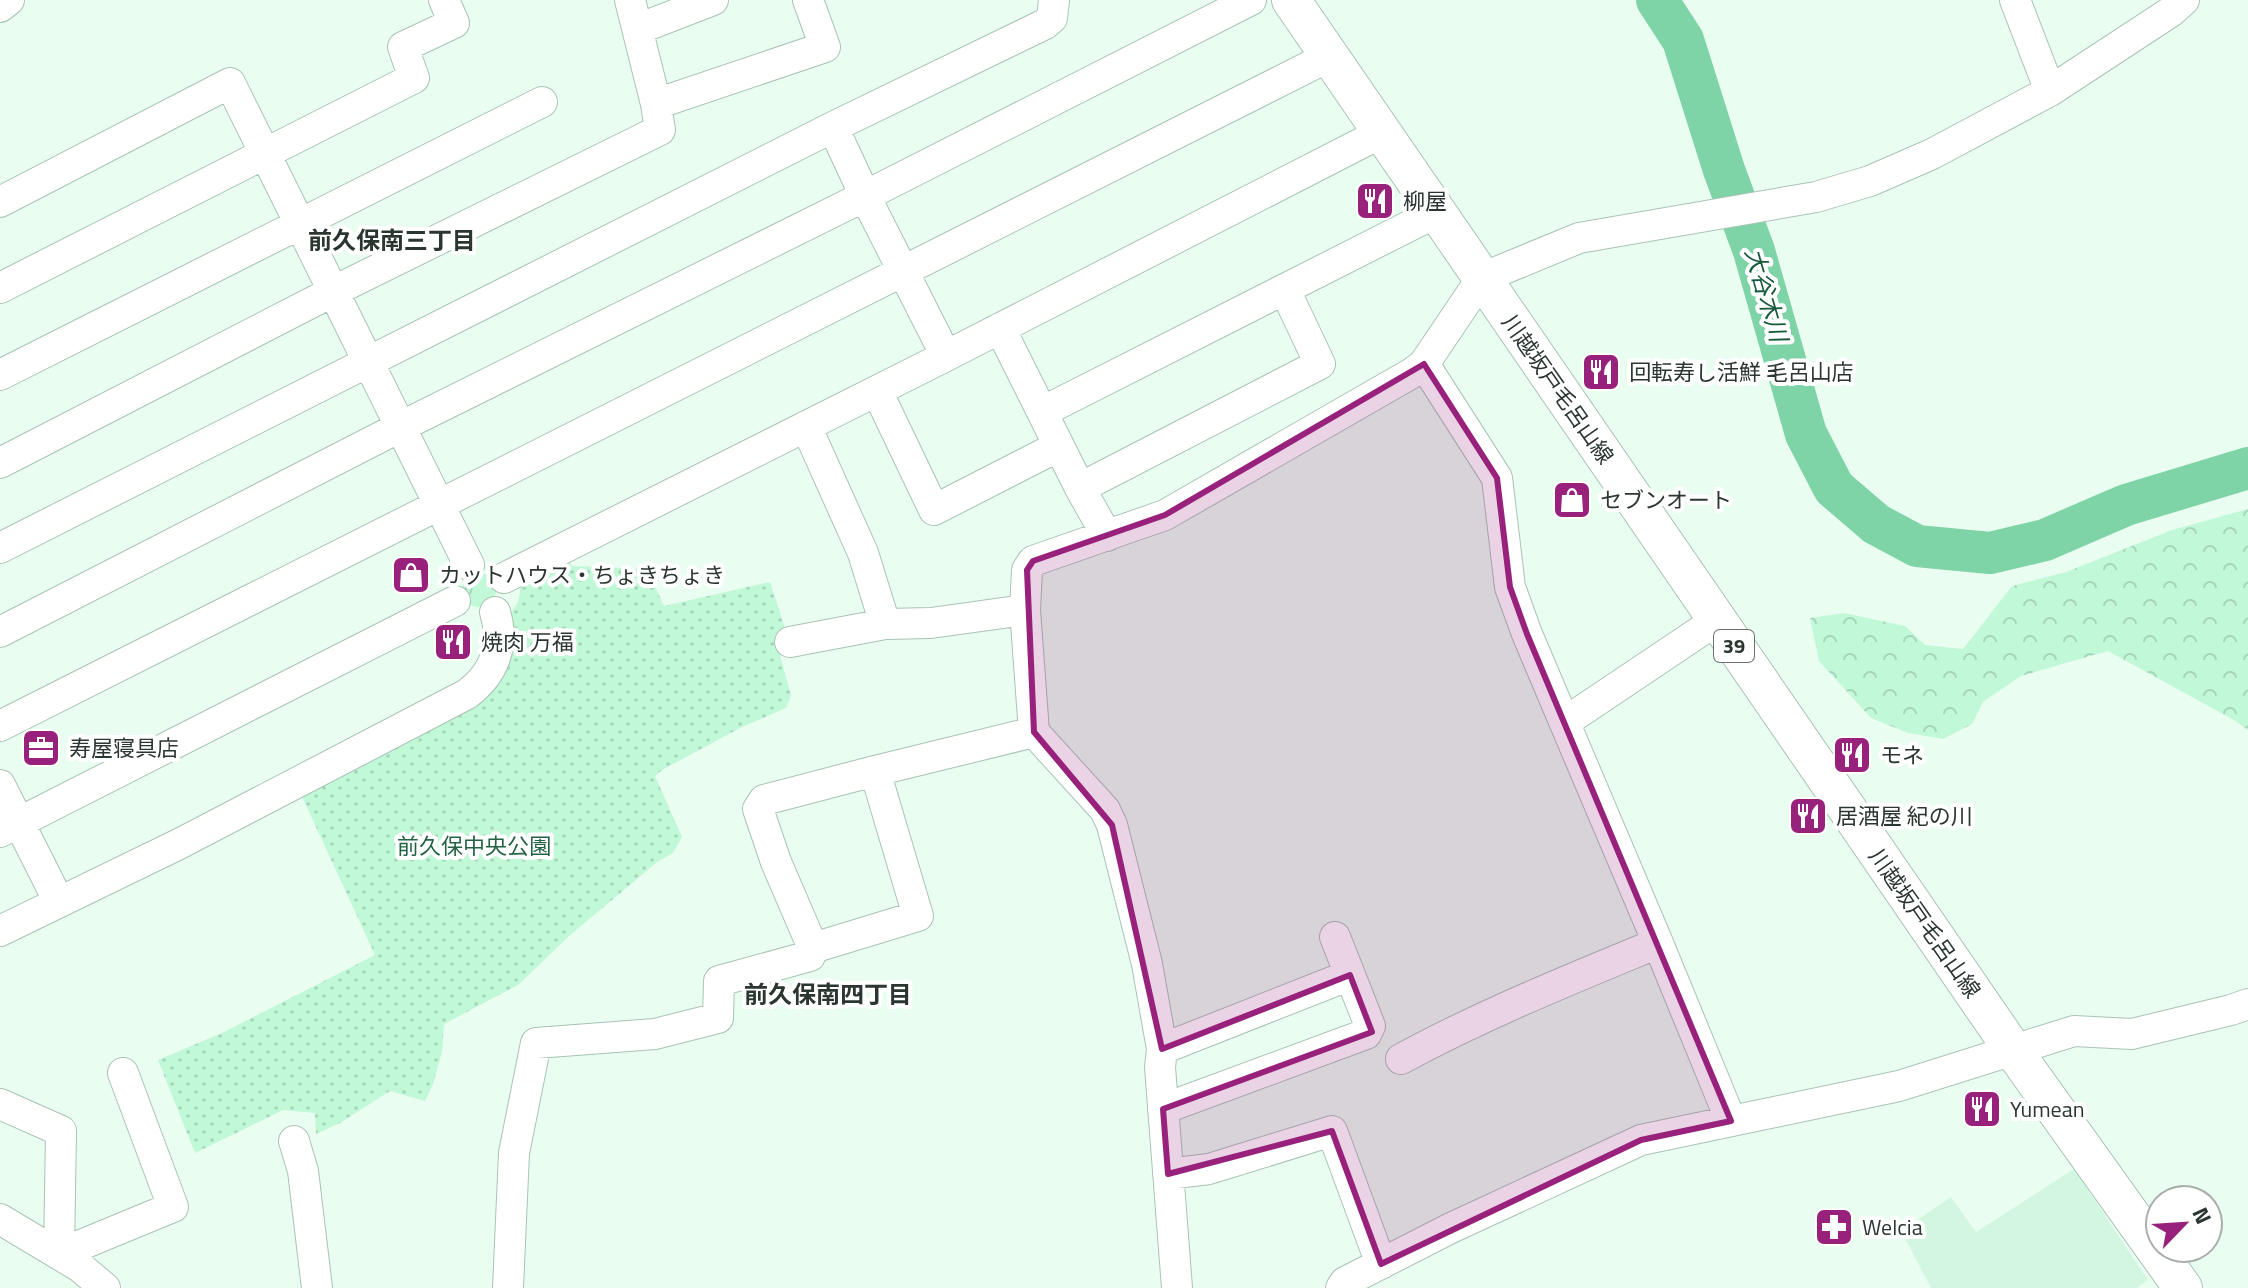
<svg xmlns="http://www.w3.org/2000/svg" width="2248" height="1288" font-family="'Titillium Web','Noto Sans JP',sans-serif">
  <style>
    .built { fill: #d3f6e1 }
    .grass { fill: url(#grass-tufts) }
    .forest { fill: url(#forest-crowns) }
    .park { fill: url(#park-dots) }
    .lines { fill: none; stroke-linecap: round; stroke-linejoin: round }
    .river { stroke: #7ed4a7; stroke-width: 42 }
    .minor-casing { stroke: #a9c3b4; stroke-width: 32 }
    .major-casing { stroke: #a9c3b4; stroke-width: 40 }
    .minor { stroke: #fff; stroke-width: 30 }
    .major { stroke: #fff; stroke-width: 38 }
    .marked { fill: #98217c; fill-opacity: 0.2; stroke: #98217c; stroke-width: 6; stroke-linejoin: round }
    .labels { text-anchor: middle; stroke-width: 8; stroke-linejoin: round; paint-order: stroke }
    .shield { fill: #fff; stroke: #6b726e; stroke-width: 2 }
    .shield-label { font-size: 20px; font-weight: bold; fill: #2b3630 }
    .poi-label { font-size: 22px; fill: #2b3630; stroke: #fff; text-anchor: start }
    .street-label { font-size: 22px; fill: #2b3630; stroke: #fff }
    .park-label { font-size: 22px; fill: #246445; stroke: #fff }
    .neighbourhood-label { font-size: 24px; font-weight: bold; fill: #2b3630; stroke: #fff }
    .water-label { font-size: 24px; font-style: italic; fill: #17593b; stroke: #fff }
  </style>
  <defs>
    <pattern id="grass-tufts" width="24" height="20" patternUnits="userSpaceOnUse" patternTransform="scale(2)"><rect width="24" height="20" fill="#c1f8d8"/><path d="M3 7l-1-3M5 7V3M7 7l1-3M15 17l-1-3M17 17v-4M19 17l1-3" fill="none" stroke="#a6d5ba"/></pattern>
    <pattern id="forest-crowns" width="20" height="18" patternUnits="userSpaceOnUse" patternTransform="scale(2)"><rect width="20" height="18" fill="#c1f8d8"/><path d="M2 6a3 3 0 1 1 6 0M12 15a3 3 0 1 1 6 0" fill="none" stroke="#a6d5ba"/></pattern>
    <pattern id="park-dots" width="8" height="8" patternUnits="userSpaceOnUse" patternTransform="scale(2)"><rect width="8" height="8" fill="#c1f8d8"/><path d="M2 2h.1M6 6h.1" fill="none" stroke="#a6d5ba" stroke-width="1.8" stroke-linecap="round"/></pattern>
  </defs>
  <rect width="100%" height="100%" fill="#e9fef1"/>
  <path class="built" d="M2074,1169L2148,1280L2137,1288H1931L1901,1231L1951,1197L1976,1232Z"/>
  <path class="grass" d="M462 590a17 17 0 1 1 34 0a17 17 0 1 1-34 0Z"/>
  <path class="forest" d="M2248,509V730L2234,720L2108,651L2021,676L1983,702L1972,724L1943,739L1908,733L1871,718L1819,661L1810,618L1844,613L1877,620L1905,626L1925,645L1963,649L2012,586L2066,572L2172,530Z"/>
  <path class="park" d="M566,556L572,566L647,569L664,606L770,582L786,631L779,652L791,695L786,708L740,728L662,770L655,776L682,837L673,853L657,862L568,937L518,985L444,1024L442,1052L433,1084L425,1101L390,1091L340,1123L316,1134L315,1113L283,1110L195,1153L158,1060L222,1033L375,955L299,790L481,694L507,619L518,602L520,592L518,580Z"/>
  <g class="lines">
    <path class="river" d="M1657,0L1683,40L1724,170L1754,251L1806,434L1834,488L1876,524L1917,546L1990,553L2045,540L2126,505L2248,468"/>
    <defs>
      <path id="minor" d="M2015,0L2050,91
        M0,7L9,0
        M638,29L713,0
        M656,104L825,47L808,0
        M833,127L865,196L946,356
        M0,202L230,83L469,565
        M0,288L414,78L403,47L454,23L444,0
        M1000,328L1080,488L1107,536
        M1424,364L1497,478L1510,587L1527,634L1658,943L1731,1121
        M0,375L542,102
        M877,391L934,510L1059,446
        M1042,412L1437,212
        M806,426L863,553L885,624
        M0,463L334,291L660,130L656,104L630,0
        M1080,488L1320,364L1285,290
        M0,548L833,127L1045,24L1052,18L1054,0
        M504,578L946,356L1381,133
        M0,632L400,427L865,196L1251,0
        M790,642L885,624L931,623L1025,610
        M1565,722L1717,620
        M0,726L1330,56
        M0,785L59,902
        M0,832L455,601
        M0,931L179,844L467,694C494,674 505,645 495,612
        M1335,937L1350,975
        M813,948L776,862L758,809L764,800L875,771L1034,732
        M1162,1049L1350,975L1370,1026L1366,1034L1163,1109
        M1401,1059C1484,1014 1571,979 1658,943
        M0,1104L61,1131L59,1254L173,1207L123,1073
        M294,1141L303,1171L317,1288
        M1168,1174L1209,1169L1332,1131L1381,1264
        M0,1219L80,1267L105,1288
        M508,1288L514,1153L536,1043L655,1034L718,1018L719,981L810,956L813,948L918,916L875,771
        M1177,1288L1160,1067L1162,1049L1147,964L1112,825L1105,810L1034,732L1025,610L1027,570L1033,561L1165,515L1412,373L1424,364L1482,278L1579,238L1816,197L1870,181L1932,154L2050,91L2172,11L2184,0
        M1341,1288L1345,1282L1451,1228L1641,1140L1899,1086L2074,1031L2132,1034L2231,1010L2248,1004"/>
      <path id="major" d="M1291,0L2013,1050L2183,1288"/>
    </defs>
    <use href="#minor" class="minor-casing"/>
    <use href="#major" class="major-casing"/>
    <use href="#minor" class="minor"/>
    <use href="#major" class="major"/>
  </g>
  <path class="marked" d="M1424,364L1497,478L1510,587L1527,634L1731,1121L1641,1140L1381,1264L1332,1131L1168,1174L1163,1109L1372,1032L1350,975L1162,1049L1112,825L1034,732L1027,570L1033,561L1165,515Z"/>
  <defs>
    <symbol id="restaurant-square" viewBox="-11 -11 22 22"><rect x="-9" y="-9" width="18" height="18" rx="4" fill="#98217c" stroke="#fff"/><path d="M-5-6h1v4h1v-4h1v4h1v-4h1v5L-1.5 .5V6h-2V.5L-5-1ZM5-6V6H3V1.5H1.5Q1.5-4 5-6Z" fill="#fff"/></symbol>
    <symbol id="shop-square" viewBox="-11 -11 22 22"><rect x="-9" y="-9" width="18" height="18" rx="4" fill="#98217c" stroke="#fff"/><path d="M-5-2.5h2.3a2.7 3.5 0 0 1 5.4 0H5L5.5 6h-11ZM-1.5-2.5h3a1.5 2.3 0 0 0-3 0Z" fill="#fff"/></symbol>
    <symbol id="office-square" viewBox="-11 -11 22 22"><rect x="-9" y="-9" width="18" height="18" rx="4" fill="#98217c" stroke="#fff"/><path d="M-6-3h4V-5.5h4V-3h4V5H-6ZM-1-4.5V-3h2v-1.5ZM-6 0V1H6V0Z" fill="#fff"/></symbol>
    <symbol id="pharmacy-square" viewBox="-11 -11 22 22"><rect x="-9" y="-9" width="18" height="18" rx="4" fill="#98217c" stroke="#fff"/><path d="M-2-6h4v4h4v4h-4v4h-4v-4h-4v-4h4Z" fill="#fff"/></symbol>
  </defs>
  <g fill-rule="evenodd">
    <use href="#restaurant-square" x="1353" y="179" width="44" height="44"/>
    <use href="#restaurant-square" x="1579" y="350" width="44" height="44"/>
    <use href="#shop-square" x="1550" y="478" width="44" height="44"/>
    <use href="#shop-square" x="389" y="553" width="44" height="44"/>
    <use href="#restaurant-square" x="431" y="620" width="44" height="44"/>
    <use href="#office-square" x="19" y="726" width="44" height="44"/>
    <use href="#restaurant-square" x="1830" y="733" width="44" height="44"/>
    <use href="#restaurant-square" x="1786" y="794" width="44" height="44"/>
    <use href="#restaurant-square" x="1960" y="1087" width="44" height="44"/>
    <use href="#pharmacy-square" x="1812" y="1205" width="44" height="44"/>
  </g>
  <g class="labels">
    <rect class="shield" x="1714" y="630" width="40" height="32" rx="6"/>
    <g class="shield-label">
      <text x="1734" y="653">39</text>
    </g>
    <g class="poi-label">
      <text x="1403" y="209">柳屋</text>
      <text x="1629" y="380">回転寿し活鮮 毛呂山店</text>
      <text x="1600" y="508">セブンオート</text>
      <text x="439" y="583">カットハウス・ちょきちょき</text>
      <text x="481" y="650">焼肉 万福</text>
      <text x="69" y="756">寿屋寝具店</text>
      <text x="1880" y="763">モネ</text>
      <text x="1836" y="824">居酒屋 紀の川</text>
      <text x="2010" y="1117">Yumean</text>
      <text x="1862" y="1235">Welcia</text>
    </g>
    <g class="street-label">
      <text transform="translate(1558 389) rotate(55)" y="8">川越坂戸毛呂山線</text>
      <text transform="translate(1925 923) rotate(55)" y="8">川越坂戸毛呂山線</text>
    </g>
    <g class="park-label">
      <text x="474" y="854">前久保中央公園</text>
    </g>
    <g class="neighbourhood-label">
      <text x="392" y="249">前久保南三丁目</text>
      <text x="828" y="1003">前久保南四丁目</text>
    </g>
    <g class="water-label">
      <text transform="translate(1766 295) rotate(74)" y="8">大谷木川</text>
    </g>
  </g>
  <g transform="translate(2184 1224) rotate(65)"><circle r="38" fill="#ffffff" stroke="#aaafac" stroke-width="2"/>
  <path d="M0-6L14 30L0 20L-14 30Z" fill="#98217c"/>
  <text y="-12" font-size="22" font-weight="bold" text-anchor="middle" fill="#2b3630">N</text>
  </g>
</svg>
